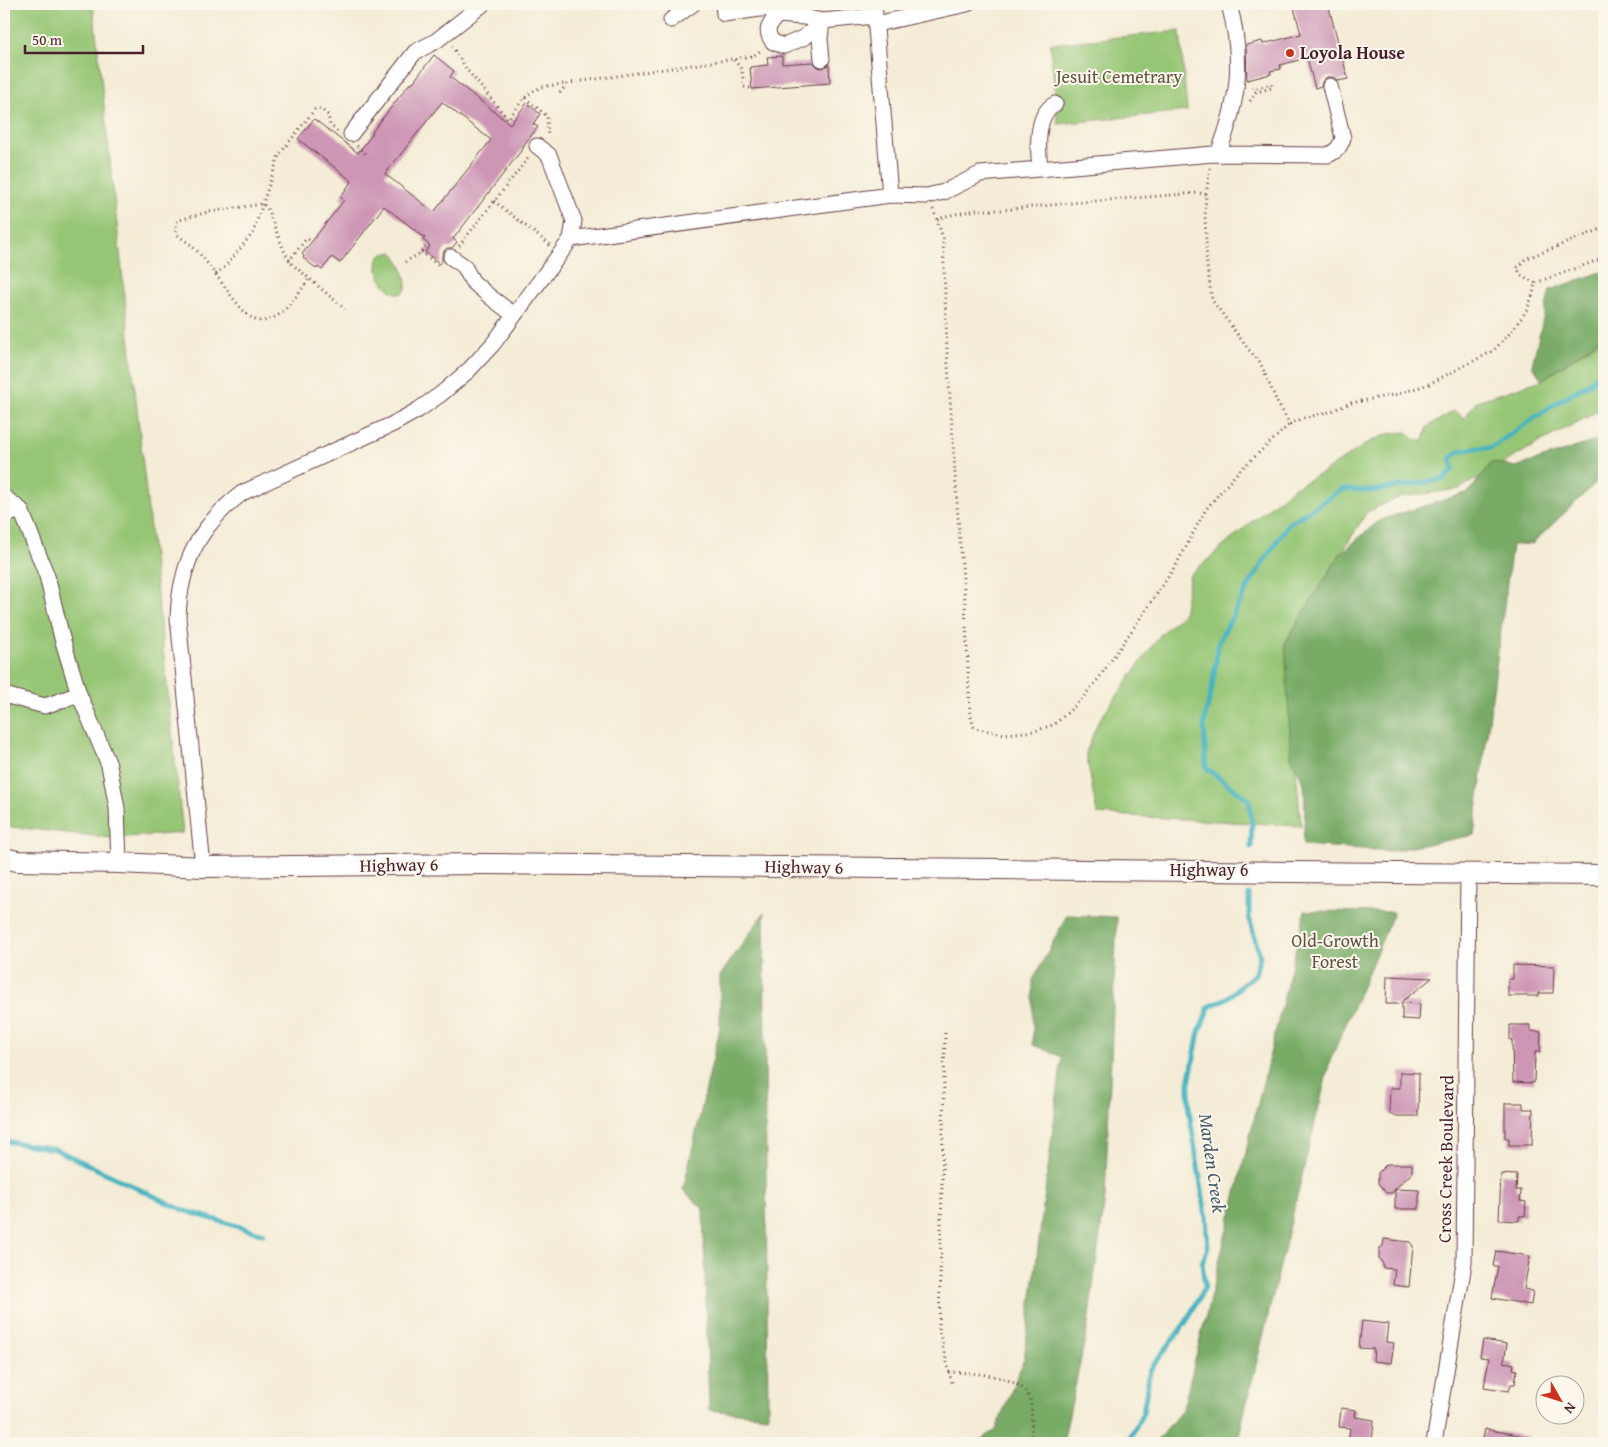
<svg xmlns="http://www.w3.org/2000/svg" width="1608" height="1447" font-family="'Gentium Book Plus',serif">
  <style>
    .green { fill: #96c675; stroke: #707250 }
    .forest { fill: #78ab66; stroke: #616548 }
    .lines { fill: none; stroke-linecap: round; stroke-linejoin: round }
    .stream { stroke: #45b3c0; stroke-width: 5 }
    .building { fill: #cd96b5; fill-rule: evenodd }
    .minor-casing { stroke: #643e45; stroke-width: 17 }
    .major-casing { stroke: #643e45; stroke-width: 22 }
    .path { stroke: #643e45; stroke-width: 3; stroke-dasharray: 1 4; stroke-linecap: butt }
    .minor { stroke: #fff; stroke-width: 15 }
    .major { stroke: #fff; stroke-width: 20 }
    .poi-dot { fill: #c8321e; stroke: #fbf7ec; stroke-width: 2 }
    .labels { text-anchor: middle; stroke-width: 4; stroke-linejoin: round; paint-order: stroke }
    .poi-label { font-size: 18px; font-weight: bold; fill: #4a1f2b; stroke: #fbf7ec; text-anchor: start }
    .park-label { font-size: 18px; fill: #615141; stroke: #fbf7ec }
    .street-label { font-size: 18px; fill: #4a1f2b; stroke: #fbf7ec }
    .water-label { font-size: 19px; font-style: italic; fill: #485a67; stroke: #fbf7ec }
  </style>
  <rect width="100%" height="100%" fill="#fbf7ec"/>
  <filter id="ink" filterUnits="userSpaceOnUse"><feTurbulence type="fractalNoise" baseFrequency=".02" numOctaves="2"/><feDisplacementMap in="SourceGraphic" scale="10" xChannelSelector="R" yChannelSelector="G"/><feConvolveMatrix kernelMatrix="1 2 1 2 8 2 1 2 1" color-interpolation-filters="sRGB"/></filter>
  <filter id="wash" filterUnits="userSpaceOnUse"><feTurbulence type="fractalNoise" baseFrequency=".0096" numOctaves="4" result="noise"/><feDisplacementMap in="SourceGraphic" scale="20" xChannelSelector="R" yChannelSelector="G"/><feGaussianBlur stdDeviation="1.12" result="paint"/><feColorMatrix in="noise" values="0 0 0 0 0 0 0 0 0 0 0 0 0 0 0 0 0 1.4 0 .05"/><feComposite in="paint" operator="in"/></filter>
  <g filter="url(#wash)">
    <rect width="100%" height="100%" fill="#f4ecd6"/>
    <path class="green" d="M4,4H93L183,833L112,838L4,826Z
      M1180,31L1187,111L1058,124L1050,44Z
      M392,252C401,260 407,278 406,290L400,294C385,292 371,268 380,255Z
      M1604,335V408L1540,442L1459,489L1400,497L1367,512L1285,643L1301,826L1097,814L1086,753L1098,722L1161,634L1183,614L1190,575L1248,525L1293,488L1322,473L1371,441L1388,434L1407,432L1415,440L1424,441L1427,427L1454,411L1464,418L1477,401L1542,380L1601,339Z"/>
    <path class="forest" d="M1604,271V335L1601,338L1542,380L1532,365L1550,290Z
      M1604,438V475L1532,544L1512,545L1474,835L1391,851L1303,845L1305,810L1304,784L1291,757L1285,643L1340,554L1380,520L1469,492L1492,462L1516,467Z
      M1305,911L1394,912L1330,1061L1237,1443H1155L1183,1409Z
      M764,913L768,1416L709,1410L703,1209L683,1190L720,1028V976Z
      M1067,915L1117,917L1105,1199L1087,1330L1063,1443H976L996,1430L1024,1359L1062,1057L1033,1045V980Z"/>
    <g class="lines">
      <path class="stream" d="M1251,847L1252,823L1249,800L1206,768L1204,723L1212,687L1219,641L1252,580L1288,524L1343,489L1371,491L1427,482L1444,479L1453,469L1451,458L1460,451L1476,448H1491L1553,405L1590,383L1604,367
        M4,1141L55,1149L183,1210L263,1234
        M1127,1443L1143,1413L1150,1370L1186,1322L1205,1287L1202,1263L1208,1248L1206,1216L1189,1111V1083L1199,1032L1209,1007L1227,998L1255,974L1260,956L1249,918V894"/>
    </g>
    <g id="blocks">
      <path class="building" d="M1293,4H1328L1348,79L1338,81L1333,77H1327L1323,80L1321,86L1315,88L1307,58L1280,65L1281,69L1270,71L1271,74L1247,80L1246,45L1262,41L1263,44L1301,34Z
        M434,55L454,71L450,77L510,124L527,103L540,114L533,124L538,127L523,146L524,147L453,239L457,242L452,248H447L444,251L442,256V261L440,264L425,252L430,246L423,240L425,238L384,206L340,263L332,257L322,270L318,267L317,269L303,258L304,256L302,254L344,200L340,197L352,181L298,139L314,119L358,153L373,133L372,132L410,83L411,85ZM442,102L491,140L434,212L385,174Z
        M782,56V64L813,62L818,67L822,68L829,65L830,83L752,89L750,67L768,65L767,57Z
        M1513,965L1554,966L1553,993H1539V996H1508V979H1513Z
        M1387,976L1432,978L1399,1004H1386Z
        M1402,1003L1420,1004L1419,1020L1402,1019Z
        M1510,1025H1530V1031L1541,1032L1540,1052H1535L1534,1083L1513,1082L1512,1040H1510Z
        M1400,1072L1419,1073L1418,1116H1393L1389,1112L1390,1088H1400Z
        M1505,1103H1523V1109H1533L1532,1145H1509V1138H1505Z
        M1387,1164H1412V1173L1395,1189L1419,1190V1209H1395V1189L1392,1193H1386L1378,1183V1173Z
        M1501,1174L1517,1175L1516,1190H1521L1520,1201L1526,1202L1525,1216H1519V1221L1499,1220Z
        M1384,1239L1410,1242L1413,1246L1409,1287L1393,1285L1395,1269L1383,1268V1264L1379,1258V1249L1383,1246Z
        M1496,1251L1530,1256L1524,1289L1533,1291L1531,1305L1492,1298L1498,1266H1493Z
        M1362,1321L1388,1324L1386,1342L1394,1343L1391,1363L1373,1361L1374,1349L1359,1348Z
        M1483,1340L1507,1344L1504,1362L1514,1364L1513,1369L1517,1370L1515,1384H1511L1509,1391L1484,1387L1489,1358L1480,1357Z
        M1341,1408L1356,1410L1355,1417L1374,1420L1372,1443H1348L1350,1428L1339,1427Z
        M1485,1429L1529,1437L1528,1443H1482Z"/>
    </g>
  </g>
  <g filter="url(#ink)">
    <use href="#blocks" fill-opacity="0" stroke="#643e45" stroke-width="1"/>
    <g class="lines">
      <defs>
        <path id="minor" d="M723,4L724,14L767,8L777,15L804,17L822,21L875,16
          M874,4L890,195
          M777,15C769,25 764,31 773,42L784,46L805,37L822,21
          M671,20L693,4
          M822,21L820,39L822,59
          M876,24L967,4
          M351,134L415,52L436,41L483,4
          M537,146L549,155L574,221L571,239
          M1218,154C1239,100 1244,60 1229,4
          M1040,169C1038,149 1035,114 1055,104
          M451,257L464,266L472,281L489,296L514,315
          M4,497L21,510L47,576L62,638L79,694L109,765L117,808L119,863
          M4,516L21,510
          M4,695L45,706L79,694
          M203,867L178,618C180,563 199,526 242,493L393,424L418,410L441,394L469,370L493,344L571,239L890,195L927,196L944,192L980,174L1213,154L1328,155C1337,151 1340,147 1343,138L1330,86
          M1434,1443L1464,1264L1468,873"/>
        <path id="major" d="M4,858L17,861L119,863L203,867L481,864L1604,875"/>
      </defs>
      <use href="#minor" class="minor-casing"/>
      <use href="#major" class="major-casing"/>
      <path class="path" d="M1244,8L1260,4
        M452,46L467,70L508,119C519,106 526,92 542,87L753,56L763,49
        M734,60L742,70L744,87L750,88
        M560,93L567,84
        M525,98L547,116L548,137
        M1250,101L1256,92L1272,88L1271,84L1254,89V85
        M357,146L366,154
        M1210,168L1206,194L1205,216L1207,266L1212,300L1249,350L1260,362L1277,402L1290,424L1303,418L1326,413L1351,403L1398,394L1429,384L1493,351L1511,332L1527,310L1533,294L1535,283L1604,258
        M1206,194L1198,193L1070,203L1003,210H976L946,216L937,220L943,238L947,351L958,518L965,602L970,713L974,728L1004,734L1035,731L1055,724L1079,702L1099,678L1159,591L1176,565L1206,509L1237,473L1290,424
        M494,201L550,245
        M933,209L937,220
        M459,246L529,157
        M421,252L438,265
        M289,261L306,239L310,240
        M405,262L419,254L426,245
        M216,274L225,267L253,233L279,155L315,109H321L328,115L330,125L338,132
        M308,280C297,296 271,337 247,314C235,303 226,288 216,275C209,266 202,255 194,248C189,242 181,239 176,233V223L179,220L208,212L263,204L267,208L285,253L292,264L345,309
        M1535,283L1521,275L1517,268L1525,259L1604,228
        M945,1033L939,1330L952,1383
        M949,1372C971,1373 1023,1374 1030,1400C1033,1413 1031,1430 1031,1443"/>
      <use href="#minor" class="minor"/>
      <use href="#major" class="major"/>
    </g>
  </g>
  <circle class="poi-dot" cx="1290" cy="53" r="5"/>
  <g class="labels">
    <g class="poi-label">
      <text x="1300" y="59">Loyola House</text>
    </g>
    <g class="park-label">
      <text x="1119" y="83">Jesuit Cemetrary</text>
      <text x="1335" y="947">Old-Growth<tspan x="1335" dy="21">Forest</tspan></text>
    </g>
    <g class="street-label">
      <text transform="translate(399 865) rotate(-1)" y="6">Highway 6</text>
      <text transform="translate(804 867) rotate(1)" y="6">Highway 6</text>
      <text x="1209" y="876">Highway 6</text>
      <text transform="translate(1446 1159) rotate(-89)" y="6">Cross Creek Boulevard</text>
    </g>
    <g class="water-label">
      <text transform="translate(1213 1163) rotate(82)" y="7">Marden Creek</text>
    </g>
  </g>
  <rect width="1608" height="1447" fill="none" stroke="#fbf7ec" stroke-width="20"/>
  <g transform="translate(1560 1400) rotate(129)"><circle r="24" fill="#fbf7ec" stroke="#b4a19f"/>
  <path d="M0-4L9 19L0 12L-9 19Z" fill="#c8321e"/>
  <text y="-8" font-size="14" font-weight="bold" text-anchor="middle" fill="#4a1f2b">N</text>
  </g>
  <path d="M25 45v8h118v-8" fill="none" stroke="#4a1f2b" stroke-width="2.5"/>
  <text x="32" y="45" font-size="15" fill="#4a1f2b" stroke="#fbf7ec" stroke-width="4" paint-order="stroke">50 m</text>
</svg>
